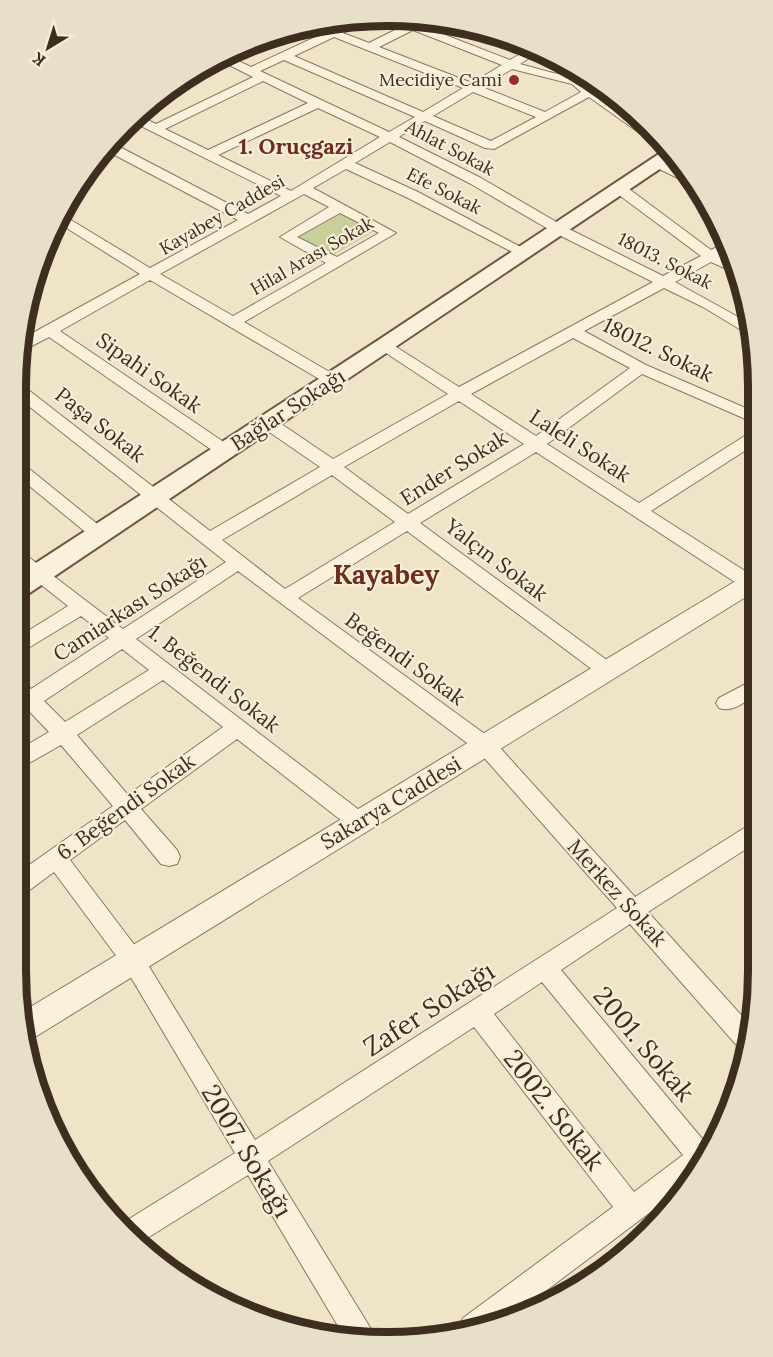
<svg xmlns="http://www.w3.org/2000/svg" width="773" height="1357" font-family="Lora,serif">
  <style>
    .green { fill: #c9cf9b }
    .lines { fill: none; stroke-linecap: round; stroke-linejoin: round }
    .minor-casing { stroke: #8d765c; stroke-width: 2 }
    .tertiary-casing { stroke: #8d765c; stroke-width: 2 }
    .secondary-casing { stroke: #6f573f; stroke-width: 4 }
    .minor { fill: #faf1dc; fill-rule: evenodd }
    .tertiary { fill: #faf1dc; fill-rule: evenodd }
    .secondary { fill: #faf1dc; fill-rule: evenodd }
    .poi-dot { fill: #9e2a2b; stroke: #f7eed8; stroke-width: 2 }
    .labels { text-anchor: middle; stroke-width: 4.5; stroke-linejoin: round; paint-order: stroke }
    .far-poi-label { font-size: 18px; fill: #3d2e20; stroke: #f7eed8; text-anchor: end }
    .far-street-label { font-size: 18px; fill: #3d2e20; stroke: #f7eed8 }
    .street-label { font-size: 21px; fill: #3d2e20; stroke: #f7eed8 }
    .far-district-label { font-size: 22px; font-weight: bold; fill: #6b2e1e; stroke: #f7eed8 }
    .near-street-label { font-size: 26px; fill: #3d2e20; stroke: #f7eed8 }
    .district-label { font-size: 27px; font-weight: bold; fill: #6b2e1e; stroke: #f7eed8 }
    .rim { fill: none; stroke: #3d2e20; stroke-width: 8 }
  </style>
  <rect width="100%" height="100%" fill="#f0e4c8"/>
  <path class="green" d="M339,212L376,230L330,257L293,237Z"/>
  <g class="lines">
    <defs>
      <path id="minor" d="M314,22L333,29L348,22H362L343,33L369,43L403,26L398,22H423L422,26L510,60L527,50L536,54L520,64L553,73L596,80L604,87L589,86L657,134L669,149H662L589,97L494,149L485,148L425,121L399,137L481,178L565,227L663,276L701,256L615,192L613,189L615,186H625L711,250L727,242L731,251L721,256L737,264L740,275L711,262L675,282L749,323L752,334L746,333L703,307L664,288L584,331L646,365L757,413V424L642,374L547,444L639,503L751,432L757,431V443L651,511L756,578V588L750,590L744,588L536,452L420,523L615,666L618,671L615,676L608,678L601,676L407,531L298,598L493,740L635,897L749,825L757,822V842L648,912L751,1026L746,1051L739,1048L630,924L561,970L704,1141L712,1142L693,1180L503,1323L460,1330L459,1328L463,1318L613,1207L474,1027L268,1161L371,1329L374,1340L344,1336L248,1175L141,1242L121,1224L235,1153L126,969L54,872L23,895L15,898V875L113,806L61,745L15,771V752L49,732L29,711L15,718V678L22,680L31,689L109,638L81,616L15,656V639L68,606L16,565V550L22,552L123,629L226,562L16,396V383L22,385L210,531L320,467L262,427L260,423L262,419H274L333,459L448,394L380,349L377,346L380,343H390L459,387L653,282L555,233L471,184L390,142L355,163L418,192L532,253L525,257L520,256L408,198L346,169L313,188L396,233L244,322L338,377L340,380L338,383H326L150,280L60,331L231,447L233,451L231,455H219L49,337L24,350L18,351L20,340L140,274L57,222L61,214L150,268L238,220L107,151L114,144L248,214L281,196L135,123L141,117L156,124L253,77L221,61L230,57L251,67L324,33L306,25ZM413,30L502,65L472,83L379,47ZM334,37L463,88L423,112L294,56ZM284,60L415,117L389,132L260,71ZM512,69L572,84L581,92L545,112L482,87ZM263,81L308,103L208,150L165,129ZM473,92L536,117L491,141L433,116ZM318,108L380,137L291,191L218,155ZM304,194L329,207L280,237L326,263L233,316L160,274ZM340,213L379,233L337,257L297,237ZM573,338L630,368L536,436L471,394ZM459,401L524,444L408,514L344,467ZM332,475L395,522L285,589L222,540ZM238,571L479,752L617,908L255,1140L142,955L70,860L125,820L161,864L169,866L177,864L180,857L177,850L141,809L237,739L351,828L359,831L367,828L370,822L367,816L136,639ZM122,649L149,670L65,722L44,701ZM163,680L223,727L128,795L77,735ZM542,982L683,1155L634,1192L494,1014Z
        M658,159L686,172L695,183H688L653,166L652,163L653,160Z
        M16,461L22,463L106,531L109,535L106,539H94L16,475Z
        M757,678V694C746,701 733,713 719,708L716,703L719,698Z"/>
      <path id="tertiary" d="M757,571V590L27,1042L22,1012L749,573Z"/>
      <path id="secondary" d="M668,148L676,158L25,596L16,599V576L377,341Z"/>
    </defs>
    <use href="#minor" class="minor-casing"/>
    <use href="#tertiary" class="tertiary-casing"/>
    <use href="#secondary" class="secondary-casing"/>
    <use href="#minor" class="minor"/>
    <use href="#tertiary" class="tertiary"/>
    <use href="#secondary" class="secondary"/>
  </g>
  <circle class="poi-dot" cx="514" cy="80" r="6"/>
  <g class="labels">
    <g class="far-poi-label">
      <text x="502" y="86">Mecidiye Cami</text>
    </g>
    <g class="far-street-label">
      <text transform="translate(450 148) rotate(28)" y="6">Ahlat Sokak</text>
      <text transform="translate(444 191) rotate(27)" y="6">Efe Sokak</text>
      <text transform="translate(222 215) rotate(-30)" y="6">Kayabey Caddesi</text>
      <text transform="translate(312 256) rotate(-30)" y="6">Hilal Arası Sokak</text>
      <text transform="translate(665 261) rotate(27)" y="6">18013. Sokak</text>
    </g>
    <g class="street-label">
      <text transform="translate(658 350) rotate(26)" y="7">18012. Sokak</text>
      <text transform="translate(149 373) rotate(35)" y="7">Sipahi Sokak</text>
      <text transform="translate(288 410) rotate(-33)" y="7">Bağlar Sokağı</text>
      <text transform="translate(100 425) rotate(38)" y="7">Paşa Sokak</text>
      <text transform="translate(580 446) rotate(33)" y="7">Laleli Sokak</text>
      <text transform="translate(454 468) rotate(-32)" y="7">Ender Sokak</text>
      <text transform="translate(496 560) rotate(37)" y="7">Yalçın Sokak</text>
      <text transform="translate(130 608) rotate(-33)" y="7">Camiarkası Sokağı</text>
      <text transform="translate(405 659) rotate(36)" y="7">Beğendi Sokak</text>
      <text transform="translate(214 679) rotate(38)" y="7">1. Beğendi Sokak</text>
      <text transform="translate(391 803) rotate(-31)" y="7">Sakarya Caddesi</text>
      <text transform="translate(126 807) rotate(-36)" y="7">6. Beğendi Sokak</text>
      <text transform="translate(617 893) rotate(48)" y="7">Merkez Sokak</text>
    </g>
    <g class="far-district-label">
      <text x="296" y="154">1. Oruçgazi</text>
    </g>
    <g class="near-street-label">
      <text transform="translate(429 1009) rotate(-33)" y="9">Zafer Sokağı</text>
      <text transform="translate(644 1044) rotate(50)" y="9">2001. Sokak</text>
      <text transform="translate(554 1110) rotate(52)" y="9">2002. Sokak</text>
      <text transform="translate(247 1151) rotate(59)" y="9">2007. Sokağı</text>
    </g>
    <g class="district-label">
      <text x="386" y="584">Kayabey</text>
    </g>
  </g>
  <path d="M0 0H773V1357H0ZM387 26H387A361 361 0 0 1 748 387V971A361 361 0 0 1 387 1332H387A361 361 0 0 1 26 971V387A361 361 0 0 1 387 26Z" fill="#e8dfc9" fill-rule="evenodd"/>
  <path class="rim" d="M387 26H387A361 361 0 0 1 748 387V971A361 361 0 0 1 387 1332H387A361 361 0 0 1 26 971V387A361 361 0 0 1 387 26Z"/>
  <g transform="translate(48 48) rotate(218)" stroke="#f7eed8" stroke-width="4.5" paint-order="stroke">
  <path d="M0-4.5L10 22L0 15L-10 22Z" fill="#3d2e20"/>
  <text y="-9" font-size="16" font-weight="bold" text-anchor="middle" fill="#3d2e20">K</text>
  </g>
</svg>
